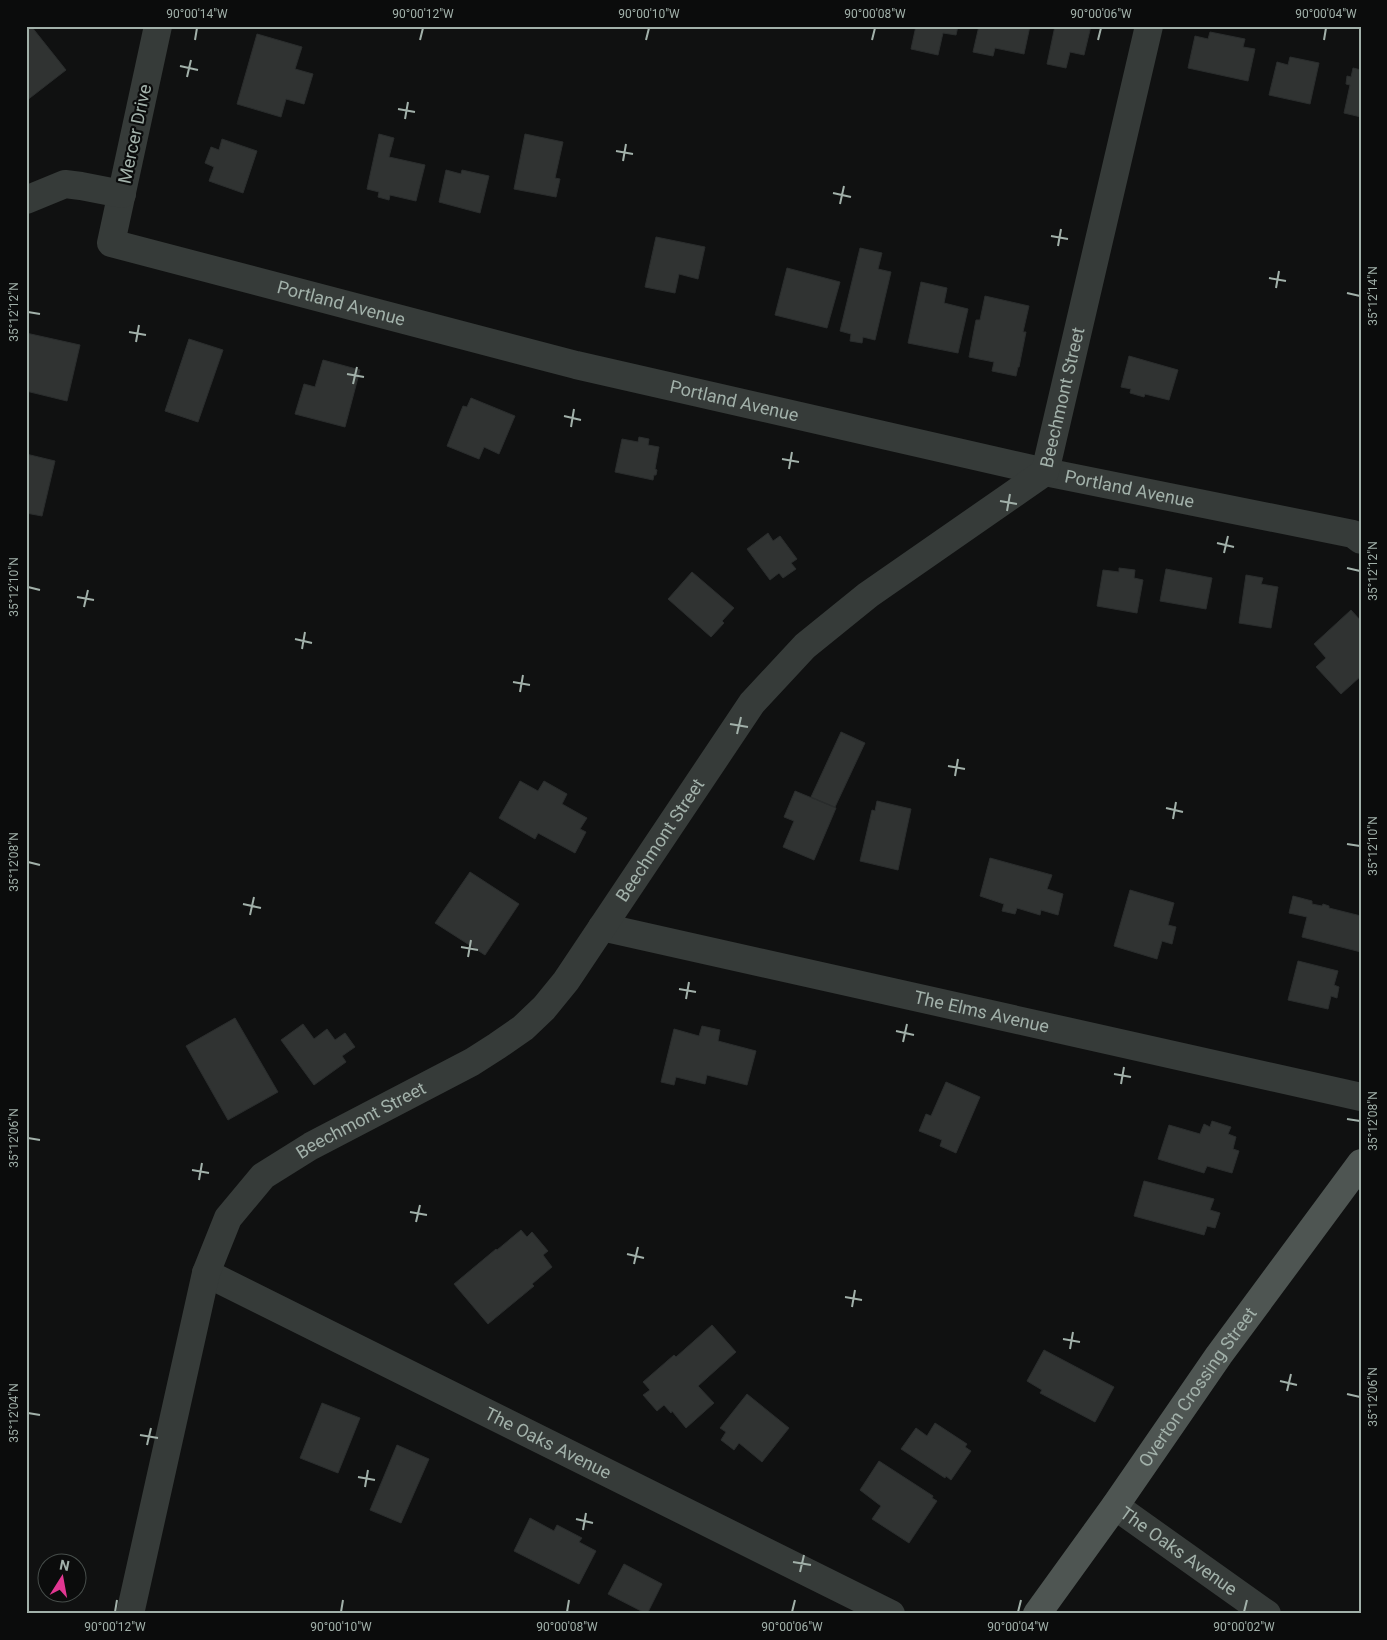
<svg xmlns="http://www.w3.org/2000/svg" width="1387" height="1640" font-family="Roboto,sans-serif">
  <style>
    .building { fill: #303332; stroke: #2a2d2d }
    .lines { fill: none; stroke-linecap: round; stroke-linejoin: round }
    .minor { stroke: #363b39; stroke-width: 28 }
    .major { stroke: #4e5552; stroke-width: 28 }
    .ticks { fill: none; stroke: #a2b1aa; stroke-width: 2 }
    .labels { text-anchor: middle; stroke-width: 4.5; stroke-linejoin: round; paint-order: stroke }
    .street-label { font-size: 18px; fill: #a2b1aa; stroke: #0b0c0c }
    .neatline { fill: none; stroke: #a2b1aa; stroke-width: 2 }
    .ticks-label { font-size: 12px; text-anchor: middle; fill: #a2b1aa }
  </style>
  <rect width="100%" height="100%" fill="#101111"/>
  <path class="building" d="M31,26L66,70L26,101V30Z
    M916,26H958L956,35L943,33L938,55L911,49Z
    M979,26H1030L1024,54L995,48L993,56L973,52Z
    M1055,26H1091L1084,55L1070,52L1066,68L1047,64Z
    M1210,32L1245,39L1243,47L1255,49L1248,81L1188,68L1195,36L1208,39Z
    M257,34L302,47L295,69L313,74L304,104L286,99L281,117L237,104Z
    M1290,57L1319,63L1310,104L1269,95L1277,62L1288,65Z
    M1353,68L1361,70V117L1344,113L1350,85L1346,84L1347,76L1351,77Z
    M379,134L394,138L389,157L425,165L416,201L390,195L389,200L378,197L379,192L367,189Z
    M525,134L563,142L555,178L560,179L556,197L514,189Z
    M222,139L257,151L243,193L209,181L214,167L205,163L211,147L219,150Z
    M446,170L461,174L462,170L489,176L480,213L439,202Z
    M656,237L705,247L698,279L679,274L675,293L645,287Z
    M860,248L882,253L878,269L891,272L875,340L863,337L862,343L850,341L851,334L840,331Z
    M787,268L840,282L827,328L775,315Z
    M921,282L947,288L944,303L968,309L958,353L908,343Z
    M985,296L1029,306L1023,332H1026L1019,367H1018L1016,376L992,371L994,362L969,357L976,320H980Z
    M26,333L80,345L67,401L26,391Z
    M189,339L223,350L198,422L165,411Z
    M1129,356L1178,370L1169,400L1145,394L1144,397L1130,393L1131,389L1121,387Z
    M323,360L360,370L345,427L295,414L304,384L315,387Z
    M471,398L515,416L499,454L484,447L479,459L447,446L463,406L467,407Z
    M639,437L649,439L648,445L659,447L655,469L657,470L656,475H654L653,480L615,472L622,439L638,442Z
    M26,454L55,461L42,516L26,513Z
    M768,533L773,541L780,536L797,559L791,563L796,569L783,578L779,573L770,580L747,549Z
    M1119,568L1135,570L1134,578L1143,580L1137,613L1097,606L1103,570L1119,572Z
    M1166,569L1212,578L1206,609L1160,601Z
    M692,572L734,608L722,621L724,623L711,637L668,599Z
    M1246,575L1263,578L1261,584L1278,587L1271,628L1239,623Z
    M1351,610L1361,621V676L1341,694L1316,667L1326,658L1314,644Z
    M841,732L865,743L835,807L811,797Z
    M520,781L538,791L544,781L567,794L562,804L587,818L580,829L586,832L575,853L538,833L535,839L499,818Z
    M795,791L836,808L814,860L783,847L794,821L784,817Z
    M877,801L911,809L898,870L860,861L872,810L875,811Z
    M990,858L1052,875L1047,889L1063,894L1058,915L1041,910L1040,915L1017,908L1015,914L1002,911L1004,904L980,896Z
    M470,872L519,904L485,955L435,923Z
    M1130,890L1174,903L1168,925L1176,927L1172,944L1162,941L1157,959L1114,946Z
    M1293,896L1312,901V904L1322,906L1323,904L1329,906V908L1361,916V952L1302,937L1307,917L1289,913Z
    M1298,961L1338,971L1334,985L1339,987L1337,998L1331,996L1328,1009L1288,1000Z
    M235,1018L278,1092L228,1120L186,1046Z
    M303,1024L314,1039L327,1029L335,1040L345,1033L355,1047L342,1056L346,1062L314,1085L281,1040Z
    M702,1026L720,1030L718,1041L756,1051L747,1085L707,1075L705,1084L676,1077L674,1085L661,1082L674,1029L699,1036Z
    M946,1082L980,1097L956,1153L940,1146L942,1140L919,1131L926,1114L931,1116Z
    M1212,1121L1231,1127L1228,1134L1236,1137L1233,1149L1239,1151L1232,1173L1207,1166L1204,1173L1158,1159L1169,1125L1200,1134L1204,1124L1210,1127Z
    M1144,1181L1214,1199L1210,1210L1220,1213L1215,1228L1207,1226L1204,1235L1134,1216Z
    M521,1230L527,1237L532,1232L548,1251L543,1255L552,1267L532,1284L534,1286L488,1324L454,1284L496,1249L497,1250Z
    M712,1325L736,1352L698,1386L714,1403L686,1428L672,1411L671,1413L664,1405L657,1411L643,1395L650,1390L643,1382L674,1355L676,1357Z
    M1044,1350L1114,1387L1095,1422L1040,1393L1042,1390L1027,1381Z
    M747,1394L789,1428L762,1462L739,1443L734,1450L721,1440L726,1432L720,1428Z
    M322,1403L360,1418L338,1473L300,1458Z
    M935,1423L967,1444L965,1447L971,1451L951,1480L946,1476L945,1478L901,1449L916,1428L927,1436Z
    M397,1445L429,1459L401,1523L370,1510Z
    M879,1461L933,1496L932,1498L937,1501L909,1543L872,1519L881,1506L860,1490Z
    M530,1518L554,1531L557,1525L582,1538L579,1542L596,1551L579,1584L514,1551Z
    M624,1564L662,1584L647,1614L608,1594Z"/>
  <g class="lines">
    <g class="minor">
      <path id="s1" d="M158,26L111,243L576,365L1045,472L1353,534L1361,540"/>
      <path d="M26,200L65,184L81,186L122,194"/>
      <path id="s2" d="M602,927L1361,1097"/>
      <path id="s3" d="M206,1273L891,1614"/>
      <path id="s4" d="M1115,1506L1267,1614"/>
      <path id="s5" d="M130,1614L206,1273L228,1218L263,1176L311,1146L472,1062L497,1046L523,1028L544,1008L566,981L752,703L805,646L868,595L1045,472L1149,26"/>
    </g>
    <path class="major" id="s6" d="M1037,1614L1115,1506L1219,1355L1361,1163"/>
  </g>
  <path class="ticks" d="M195,40L197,28M420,40L423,28M646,40L649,28M872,40L875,28M1098,40L1101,28M1324,40L1326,28M180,66L198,70M187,77L191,60M398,109L415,112M405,119L408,102M616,151L633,154M623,161L626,144M833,193L851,197M840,204L844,186M1051,236L1068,239M1058,246L1061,229M1269,278L1286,281M1276,288L1279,271M1347,293L1360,296M28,312L40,314M129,332L146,335M136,342L139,325M347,374L364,377M353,384L357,367M564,416L581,420M571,427L574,409M782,459L799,462M789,469L792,452M1000,501L1017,504M1007,511L1010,494M1217,543L1234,547M1224,553L1228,536M1347,568L1360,571M28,587L40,590M77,597L94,600M84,607L88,590M295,639L312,643M302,649L305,632M513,682L530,685M520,692L523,675M730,724L748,727M737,734L741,717M948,766L965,769M955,776L958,759M1166,808L1183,812M1173,819L1176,802M1347,844L1360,846M28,862L40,865M243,904L261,908M250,915L254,897M461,947L478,950M468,957L471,940M679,989L696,992M686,999L689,982M896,1031L914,1035M903,1042L907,1024M1114,1074L1131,1077M1121,1084L1124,1067M1347,1119L1360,1121M28,1138L40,1140M192,1170L209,1173M199,1180L202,1163M410,1212L427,1215M416,1222L420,1205M627,1254L644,1258M634,1264L638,1247M845,1297L862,1300M852,1307L855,1290M1063,1339L1080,1342M1070,1349L1073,1332M1280,1381L1297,1385M1287,1391L1291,1374M1347,1394L1360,1397M28,1413L40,1415M140,1435L158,1438M147,1445L151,1428M358,1477L375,1480M365,1487L368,1470M576,1519L593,1523M583,1530L586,1513M793,1562L811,1565M800,1572L804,1555M115,1612L117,1600M341,1612L343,1600M567,1612L569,1600M792,1612L795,1600M1018,1612L1021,1600M1244,1612L1247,1600"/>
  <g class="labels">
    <g class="street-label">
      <text transform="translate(135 134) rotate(-78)" y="6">Mercer Drive</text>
      <text dy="6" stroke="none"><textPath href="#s1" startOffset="460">Portland Avenue</textPath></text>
      <text dy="6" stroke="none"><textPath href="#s5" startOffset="1612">Beechmont Street</textPath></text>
      <text dy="6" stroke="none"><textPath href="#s1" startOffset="865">Portland Avenue</textPath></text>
      <text dy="6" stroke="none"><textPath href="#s1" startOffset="1270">Portland Avenue</textPath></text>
      <text dy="6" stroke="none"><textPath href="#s5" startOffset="996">Beechmont Street</textPath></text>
      <text dy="6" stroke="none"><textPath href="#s2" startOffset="389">The Elms Avenue</textPath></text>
      <text dy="6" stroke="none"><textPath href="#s5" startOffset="576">Beechmont Street</textPath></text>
      <text dy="6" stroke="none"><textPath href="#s6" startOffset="278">Overton Crossing Street</textPath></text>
      <text dy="6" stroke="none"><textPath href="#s3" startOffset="382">The Oaks Avenue</textPath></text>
      <text dy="6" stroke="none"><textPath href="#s4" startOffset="78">The Oaks Avenue</textPath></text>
    </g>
  </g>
  <rect width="1387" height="1640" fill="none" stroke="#0b0c0c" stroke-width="55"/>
  <g transform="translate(62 1578) rotate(11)"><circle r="24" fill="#0b0c0c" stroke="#474e4b"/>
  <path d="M0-4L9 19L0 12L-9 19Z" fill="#e23792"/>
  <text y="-8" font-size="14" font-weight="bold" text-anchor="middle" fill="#a2b1aa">N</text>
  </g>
  <rect x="28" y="28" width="1332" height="1584" class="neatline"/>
  <g class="ticks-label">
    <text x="197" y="18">90°00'14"W</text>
    <text x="423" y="18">90°00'12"W</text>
    <text x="649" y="18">90°00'10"W</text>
    <text x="875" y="18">90°00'08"W</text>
    <text x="1101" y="18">90°00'06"W</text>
    <text x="1326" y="18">90°00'04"W</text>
    <text transform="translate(1373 296) rotate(-90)" y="4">35°12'14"N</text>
    <text transform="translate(14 312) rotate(-90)" y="4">35°12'12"N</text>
    <text transform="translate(1373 571) rotate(-90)" y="4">35°12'12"N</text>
    <text transform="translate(14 587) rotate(-90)" y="4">35°12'10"N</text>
    <text transform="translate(1373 846) rotate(-90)" y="4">35°12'10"N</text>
    <text transform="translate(14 862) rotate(-90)" y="4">35°12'08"N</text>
    <text transform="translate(1373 1121) rotate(-90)" y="4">35°12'08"N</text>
    <text transform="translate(14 1138) rotate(-90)" y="4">35°12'06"N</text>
    <text transform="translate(1373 1397) rotate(-90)" y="4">35°12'06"N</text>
    <text transform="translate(14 1413) rotate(-90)" y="4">35°12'04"N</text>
    <text x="115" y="1631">90°00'12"W</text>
    <text x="341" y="1631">90°00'10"W</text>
    <text x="567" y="1631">90°00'08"W</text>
    <text x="792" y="1631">90°00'06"W</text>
    <text x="1018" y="1631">90°00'04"W</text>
    <text x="1244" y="1631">90°00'02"W</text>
  </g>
</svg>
